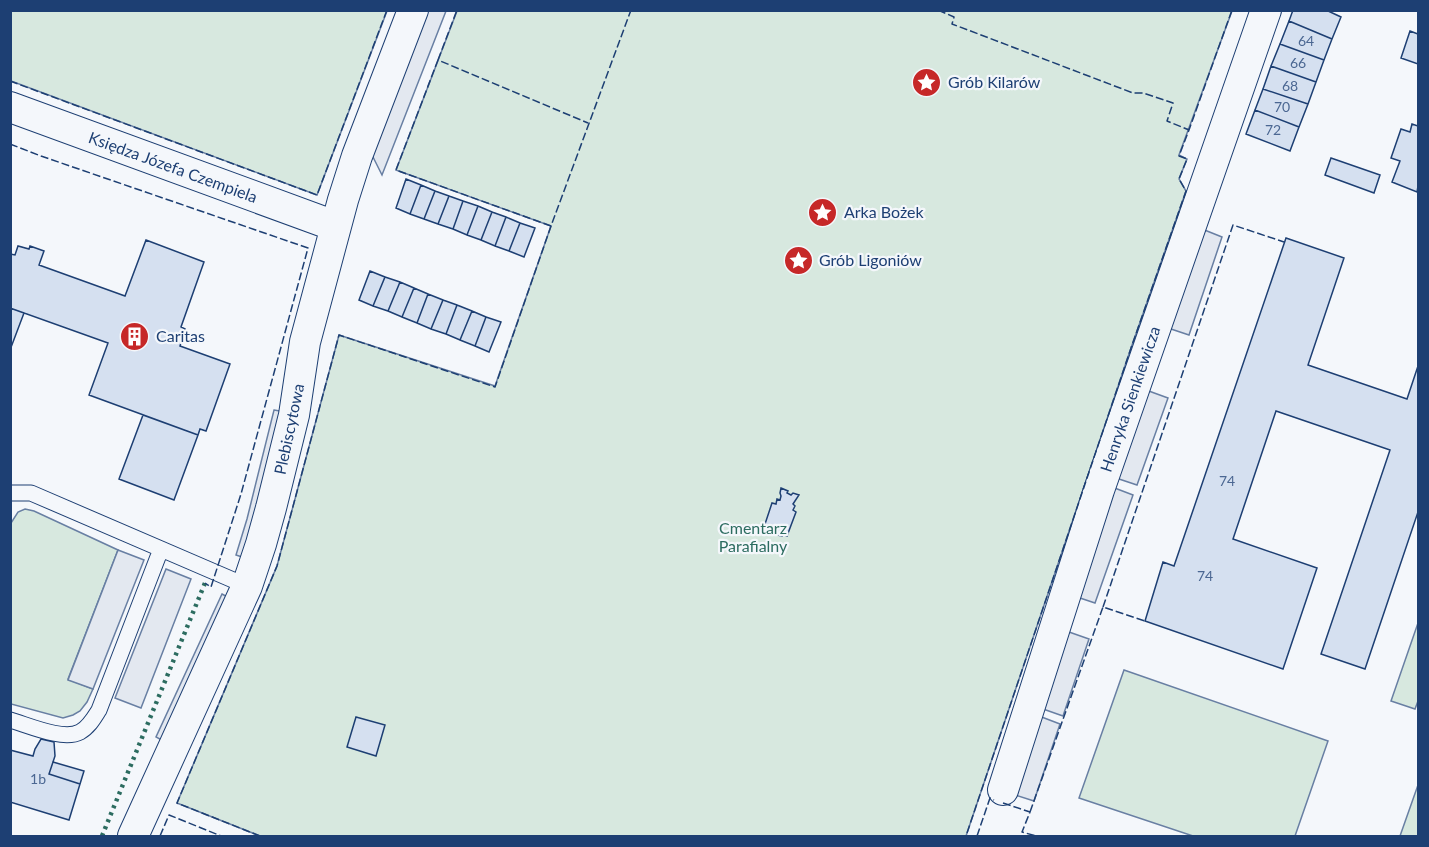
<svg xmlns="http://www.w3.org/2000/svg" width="1429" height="847" font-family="Lato,sans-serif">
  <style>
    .green { fill: #d7e8df; stroke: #687fa3; stroke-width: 1.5 }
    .parking { fill: #e3e8f0; stroke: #687fa3; stroke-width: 1.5 }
    .building { fill: #d5e0f0; stroke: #1d3f73; stroke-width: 1.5 }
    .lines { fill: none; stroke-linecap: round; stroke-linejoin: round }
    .service-casing { stroke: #1d3f73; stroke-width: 17 }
    .minor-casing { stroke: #1d3f73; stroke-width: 32 }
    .service { stroke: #f4f7fb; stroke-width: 15 }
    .minor { stroke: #f4f7fb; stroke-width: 30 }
    .hedge { stroke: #2c6c60; stroke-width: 4.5; stroke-dasharray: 3 4.5; stroke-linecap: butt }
    .fence { stroke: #1d3f73; stroke-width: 1.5; stroke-dasharray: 8 3; stroke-linecap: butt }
    .labels { text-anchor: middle; stroke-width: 4.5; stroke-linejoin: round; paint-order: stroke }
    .number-label { font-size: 14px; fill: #4b6792 }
    .poi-label { font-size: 16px; fill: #1d3f73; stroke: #f4f7fb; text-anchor: start }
    .street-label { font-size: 16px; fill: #1d3f73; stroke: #f4f7fb }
    .park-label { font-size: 16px; fill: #2c6c60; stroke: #f4f7fb }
  </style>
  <rect width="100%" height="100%" fill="#f4f7fb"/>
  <path class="green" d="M10,11L11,10L387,11L317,195L11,81Z
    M457,11H1232L1179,155L1187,159L1179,179L1186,191L1131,348L966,836H260L177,803L277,566L339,335L495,386L551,226L396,170Z
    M25,509L34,511L118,550L68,679L93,689L87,702L80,711L73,715L63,718L11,704V523L18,512Z
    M1418,623V701L1415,709L1391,701Z
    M1124,670L1328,741L1295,836H1193L1079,798Z
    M1418,785V836H1400Z"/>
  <path class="parking" d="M422,11H446L382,175L369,149Z
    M1202,229L1222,237L1189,335L1168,328Z
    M1146,390L1168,398L1137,485L1116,478Z
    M274,410L286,412L248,559L236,555L247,519Z
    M1112,487L1133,495L1095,603L1074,596Z
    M118,550L144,560L93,689L68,680Z
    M166,569L191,579L141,708L115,698Z
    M222,594L233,600L167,743L156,737Z
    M1069,632L1089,639L1063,716L1043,709Z
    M1039,716L1060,724L1034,801L1012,794Z"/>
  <path class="building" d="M1293,10H1326L1341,17L1332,39L1289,21Z
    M1289,21L1332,39L1324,60L1280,44Z
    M1410,31L1418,34V64L1401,58Z
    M1280,44L1324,60L1316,82L1271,66Z
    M1271,66L1316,82L1308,104L1263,89Z
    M1263,89L1308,104L1299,127L1255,110Z
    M1255,110L1299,127L1290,151L1246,134Z
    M1412,124L1418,126V186L1417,192L1392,182L1400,161L1391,158L1401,129L1410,132Z
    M1331,158L1380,175L1374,193L1325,175Z
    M406,179L421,185L410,214L396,208Z
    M421,185L435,191L424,219L410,214Z
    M435,191L449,196L438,224L424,219Z
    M449,196L463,201L453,229L438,224Z
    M463,201L478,206L467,235L453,229Z
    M478,206L492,212L481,240L467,235Z
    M492,212L506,217L495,246L481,240Z
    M506,217L520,223L509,251L495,246Z
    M520,223L535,228L524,257L509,251Z
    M1286,238L1344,258L1308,365L1407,399L1418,366V512L1365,669L1321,654L1390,450L1276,411L1233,539L1317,568L1283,669L1145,621L1163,562L1174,566Z
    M146,240L204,262L181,327L185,329L180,346L230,364L206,431L200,429L198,435L89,395L108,343L10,308V254L15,255L18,246L29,249L30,246L44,251L39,265L125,296Z
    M370,271L385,277L373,306L359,300Z
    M385,277L400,282L388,311L373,306Z
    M400,282L414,288L402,317L388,311Z
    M414,288L428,294L417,323L402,317Z
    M428,294L443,300L431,329L417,323Z
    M443,300L457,305L446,334L431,329Z
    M457,305L472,311L460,340L446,334Z
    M10,308L24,313L10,350Z
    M472,311L486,317L475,346L460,340Z
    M486,317L501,322L489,352L475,346Z
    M143,415L198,435L174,500L119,479Z
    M781,488L788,491L787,493L791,495L793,493L799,495L793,504L795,506L793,510L796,512L787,536L782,534V536L777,535V532L773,531L772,533L767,531L768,529L764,527L772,503L776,504L777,499L780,500L781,496L780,493Z
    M356,717L385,725L376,756L347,747Z
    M41,739L54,742L55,756L49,774L80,784L69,820L10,802V750L33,756L35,749Z
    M53,762L84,771L80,784L49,774Z"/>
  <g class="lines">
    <defs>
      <path id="service" d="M10,493H31L247,586
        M10,720C28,725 63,741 80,732C89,727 94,718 99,710L161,549"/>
      <path id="minor" d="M10,107L335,226
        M1003,790L1099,490L1266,10
        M133,836L247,586L261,544L271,508L294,415L305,342L343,200L357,156L413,10"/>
    </defs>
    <use href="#service" class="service-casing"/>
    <use href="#minor" class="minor-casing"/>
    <use href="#service" class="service"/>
    <use href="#minor" class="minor"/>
    <path class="hedge" d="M102,836L205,583"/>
    <path class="fence" d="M938,10L954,17L952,24L968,30L1133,93H1143L1173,103L1167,121L1189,130L1179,156L1187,159L1179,179L1186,191L1131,348L966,836
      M438,60L457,10
      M10,81L317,195L387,10
      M1187,129L1189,130L1232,10
      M10,144L41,156L308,248L241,494L211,587L205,583
      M551,226L396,170L438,60L588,123
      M1103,607L1233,225L1284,242
      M1003,803L1030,812L1022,832L1036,836
      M1030,812L1103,607L1145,621
      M160,836L169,815L221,836
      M260,836L177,803L277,566L339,335L495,387L551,226L631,10
      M977,836L990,798L994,800"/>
  </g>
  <defs>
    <symbol id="sight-disc" viewBox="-11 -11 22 22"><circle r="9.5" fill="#c62828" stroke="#f4f7fb"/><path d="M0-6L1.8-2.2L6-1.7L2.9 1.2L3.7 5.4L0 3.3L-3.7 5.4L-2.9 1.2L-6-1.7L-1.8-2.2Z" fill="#fff"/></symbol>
    <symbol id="building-disc" viewBox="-11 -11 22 22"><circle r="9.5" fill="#c62828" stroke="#f4f7fb"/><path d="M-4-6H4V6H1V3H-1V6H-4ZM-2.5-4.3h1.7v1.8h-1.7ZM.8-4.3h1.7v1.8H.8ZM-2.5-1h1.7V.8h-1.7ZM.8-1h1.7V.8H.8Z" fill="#fff"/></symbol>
  </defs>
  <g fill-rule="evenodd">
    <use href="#sight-disc" x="910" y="66" width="33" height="33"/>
    <use href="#sight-disc" x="806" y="196" width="33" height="33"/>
    <use href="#sight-disc" x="782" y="244" width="33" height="33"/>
    <use href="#building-disc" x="118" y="320" width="33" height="33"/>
  </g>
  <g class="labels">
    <g class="number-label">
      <text x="1306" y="46">64</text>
      <text x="1298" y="68">66</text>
      <text x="1290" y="91">68</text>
      <text x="1282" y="112">70</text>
      <text x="1273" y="135">72</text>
      <text x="1227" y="486">74</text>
      <text x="1205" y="581">74</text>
      <text x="38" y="784">1b</text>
    </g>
    <g class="poi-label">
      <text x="948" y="88">Grób Kilarów</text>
      <text x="844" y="218">Arka Bożek</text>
      <text x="819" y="266">Grób Ligoniów</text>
      <text x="156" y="342">Caritas</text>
    </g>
    <g class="street-label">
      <text transform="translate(173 167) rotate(20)" y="6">Księdza Józefa Czempiela</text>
      <text transform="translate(1130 399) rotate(-71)" y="6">Henryka Sienkiewicza</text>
      <text transform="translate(289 429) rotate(-78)" y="6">Plebiscytowa</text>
    </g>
    <g class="park-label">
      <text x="753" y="534">Cmentarz<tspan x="753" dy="18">Parafialny</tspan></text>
    </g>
  </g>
  <rect width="1429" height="847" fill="none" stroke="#1d3f73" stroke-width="24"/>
</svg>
